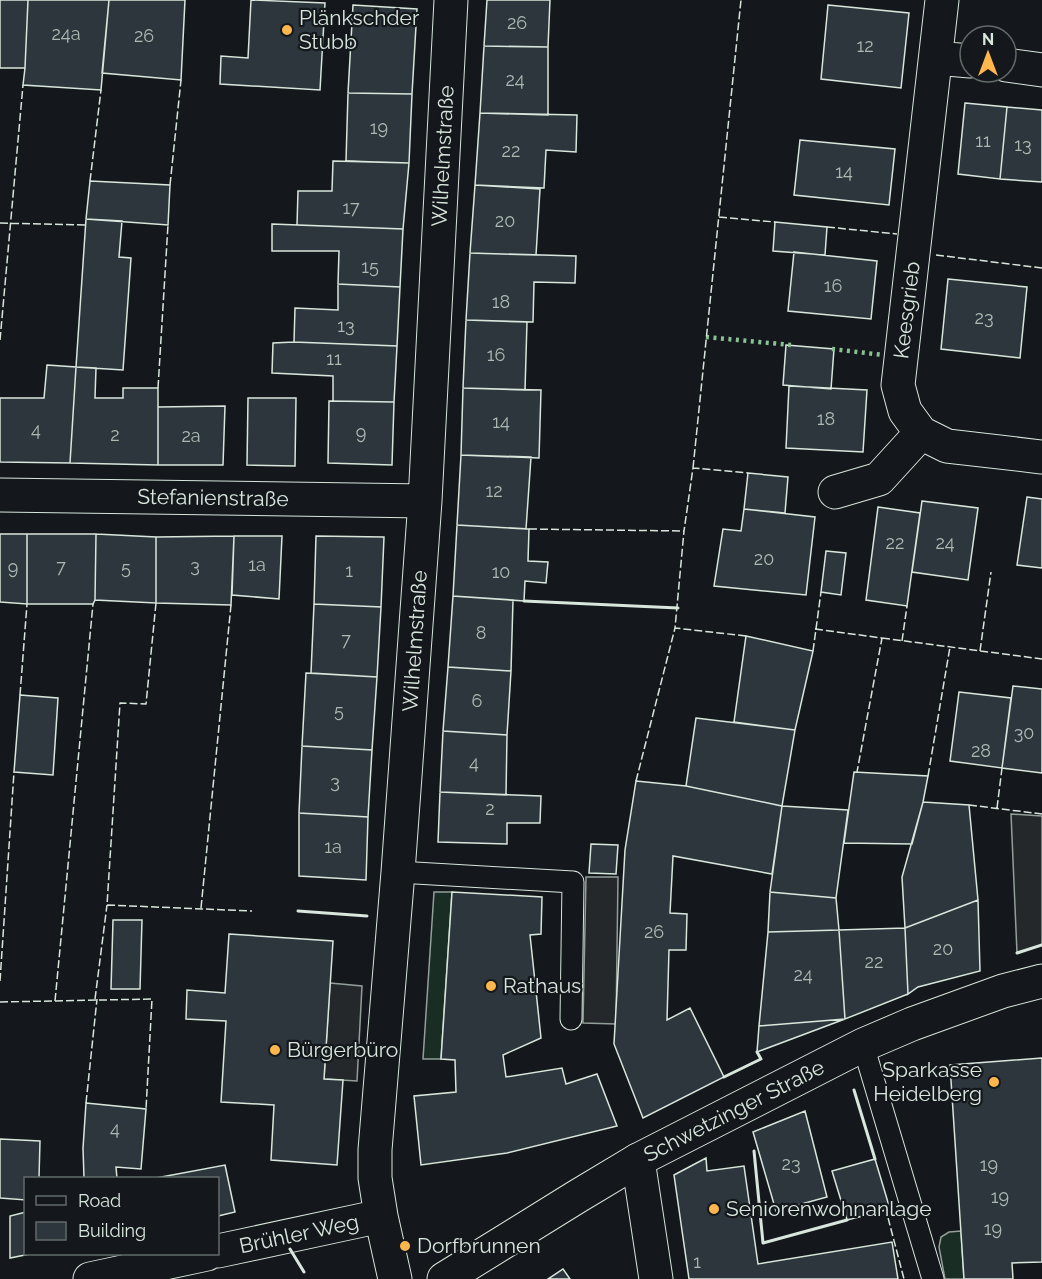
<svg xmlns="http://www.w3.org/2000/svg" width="1042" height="1279" font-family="Raleway,sans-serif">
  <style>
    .green { fill: #1a2d24; stroke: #939e99; stroke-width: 1.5 }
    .parking { fill: #24282b; stroke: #939e99; stroke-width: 1.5 }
    .building { fill: #2c363c; stroke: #d8e6dc; stroke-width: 1.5 }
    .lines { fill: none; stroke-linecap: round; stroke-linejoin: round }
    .lane-casing { stroke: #d8e6dc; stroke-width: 23 }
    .street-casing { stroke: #d8e6dc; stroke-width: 35 }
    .secondary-casing { stroke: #d8e6dc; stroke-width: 35 }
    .lane { stroke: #14181c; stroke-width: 21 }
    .street { stroke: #14181c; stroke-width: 33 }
    .secondary { stroke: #14181c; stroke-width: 33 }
    .hedge { stroke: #8ac095; stroke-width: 4.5; stroke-dasharray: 3 4.5; stroke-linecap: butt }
    .fence { stroke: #d8e6dc; stroke-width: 1.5; stroke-dasharray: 8 3; stroke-linecap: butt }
    .wall { stroke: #d8e6dc; stroke-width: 3 }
    .poi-dot { fill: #ffb74d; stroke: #14181c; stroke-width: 2 }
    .labels { text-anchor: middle; stroke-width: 4.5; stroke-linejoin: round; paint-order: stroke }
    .number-label { font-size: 18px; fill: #adbab4 }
    .poi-label { font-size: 21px; fill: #d8e6dc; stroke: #14181c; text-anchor: start }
    .street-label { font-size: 21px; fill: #d8e6dc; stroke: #14181c }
  </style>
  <rect width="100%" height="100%" fill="#14181c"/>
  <path class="green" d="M434,892H452L441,1059H423Z
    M961,1231L964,1279H945L939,1247L941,1237L949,1232Z"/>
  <path class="parking" d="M1011,814L1042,816V945L1017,953Z
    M586,877H618L616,1024L583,1023Z
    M330,983L362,986L357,1081L324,1079Z"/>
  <path class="building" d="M0,0H28L25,68H0Z
    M28,0H109L101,90L23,85L25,68Z
    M109,0H185L181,80L102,73Z
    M251,0L325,3L320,90L220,84L221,56L248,58Z
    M487,0H550L548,47L484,46Z
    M353,5L417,9L412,94L348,93Z
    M828,5L909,13L901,88L821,79Z
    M484,46L548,47V115L480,113Z
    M348,93L412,94L409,163L346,161Z
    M965,103L1007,107L1000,179L958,174Z
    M1007,107L1042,110V182L1000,179Z
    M480,113L577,115L576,152L546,150L544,188L475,185Z
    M800,140L895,149L889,205L794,195Z
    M333,161L409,163L403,229L297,225L298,191H332Z
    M90,181L170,185L168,225L86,219Z
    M475,185L540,189L536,255L470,253Z
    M86,219L122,221L119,257L131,258L123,370L76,367Z
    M775,222L827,227L825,255L773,251Z
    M272,224L403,229L400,287L338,284L339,251H272Z
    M794,252L877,261L871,319L788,311Z
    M470,253L576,256L575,283L534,282L533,322L466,320Z
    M948,279L1027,287L1020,358L941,349Z
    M338,284L400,287L397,346L294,342L295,308L338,310Z
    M466,320L527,322L525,390L463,388Z
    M294,342L397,346L394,402L333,401V376L272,373L273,343Z
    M786,345L834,349L831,389L783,385Z
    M47,365L76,367L70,463L0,462V398H44Z
    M76,367L96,368L95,398H123V388H158V465L70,463Z
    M789,386L867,390L863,452L786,448Z
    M463,388L541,390L539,458L461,455Z
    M248,398H296L295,466L247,465Z
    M329,401L394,402L392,465L328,463Z
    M225,406L223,465H158V407Z
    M461,455L531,457L526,529L457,525Z
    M748,473L788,477L785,513L744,509Z
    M1027,497L1042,499V568L1017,565Z
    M922,501L978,508L968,580L912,572Z
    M878,507L920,513L907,606L866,600Z
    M744,509L815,517L806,595L714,586L723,529L741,531Z
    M457,525L529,529L528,561L548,562L546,583L525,581L524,601L453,596Z
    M0,534H27V604L0,602Z
    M27,534H96L95,600L93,604H27Z
    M96,534L156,537V603L95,600Z
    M234,536H282L279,599L232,595Z
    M234,536L231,605L156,603V537Z
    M316,536L384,537L381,607L314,604Z
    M826,551L846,553L841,595L821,592Z
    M453,596L513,600L511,671L448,667Z
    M314,604L381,607L377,677L311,673Z
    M746,636L813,651L795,730L734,722Z
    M448,667L511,671L507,735L443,731Z
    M306,673L377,677L372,750L302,746Z
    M1013,686L1042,689V773L1002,768Z
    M959,692L1011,698L1002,768L950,761Z
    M20,695L58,698L53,775L14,772Z
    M696,718L795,730L782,806L686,786Z
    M443,731L507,735L506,795L440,792Z
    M302,746L372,750L368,817L299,813Z
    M854,772L928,776L923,802L912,844L844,843Z
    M636,781L686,786L782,806L772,874L673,856L670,913L687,914L686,950H669L667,1020L690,1008L724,1077L643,1118L614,1044L625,850Z
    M440,792L541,796L540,823H507V844L438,842Z
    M923,802L969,805L978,900L905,928L902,877Z
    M782,806L848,810L836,898L770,892Z
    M299,813L368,817L366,880L299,876Z
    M591,844L618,845L616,874L589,873Z
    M452,892L542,897L541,934L530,935L541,1038L503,1055L506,1077L562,1068L566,1084L597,1074L617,1126L507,1153L421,1165L414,1096L456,1092L455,1060L441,1059Z
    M770,892L836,898L839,930L768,932Z
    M978,900L980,971L918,987L908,994L905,928Z
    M113,920H142L140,989H111Z
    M905,928L908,994L845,1019L839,930Z
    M839,930L845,1019L759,1026L768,932Z
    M229,934L333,941L324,1079L343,1080L337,1165L271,1160L274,1105L221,1102L226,1021L186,1019L187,990L225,993Z
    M845,1019L757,1052L759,1026Z
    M1042,1058V1262L1012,1263L1013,1279H964L950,1065Z
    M86,1103L146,1109L141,1169L116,1167L117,1178H84L83,1148Z
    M805,1111L827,1197L776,1211L753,1132Z
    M0,1139L40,1141L39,1178H26V1200L0,1198Z
    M706,1158L707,1171L744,1166L758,1264L892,1242L898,1279H689L674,1175Z
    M875,1159L890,1209L847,1220L832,1171Z
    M225,1165L235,1212L218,1216V1178H156Z
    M26,1212V1254H30L10,1258V1216Z
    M563,1269L570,1279H548Z"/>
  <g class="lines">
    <defs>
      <path id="lane" d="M398,872L573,882L571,1019
        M863,1045L933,1279"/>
      <path id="street" d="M942,0L898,385L905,411L921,433L947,446L1042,457
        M936,58L970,61
        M1006,65L1042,70
        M835,492L879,479L921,433
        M0,495L425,501
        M638,1160L656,1279
        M218,1251L381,1216
        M90,1279L207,1254
        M395,1279L381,1216L375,1178V1150L398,872L425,501L451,0"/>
      <path id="secondary" d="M444,1279L578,1196L638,1160L863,1045L912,1024L1003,991L1042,981"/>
    </defs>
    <use href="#lane" class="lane-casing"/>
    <use href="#street" class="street-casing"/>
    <use href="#secondary" class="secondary-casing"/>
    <use href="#lane" class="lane"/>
    <use href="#street" class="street"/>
    <use href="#secondary" class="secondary"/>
    <path class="hedge" d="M706,337L791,345
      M832,349L883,355"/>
    <path class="fence" d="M90,181L101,90
      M170,185L181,80
      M719,217L775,222
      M0,223L86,225
      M827,227L897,234
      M936,255L1042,268
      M0,340L23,85
      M158,388L168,225
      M693,468L741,0
      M529,529L684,531
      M156,603L146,704L120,703L107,905L252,911
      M815,629L882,638L857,772
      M746,636L675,628L684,531L693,468L748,473
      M882,638L1042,659
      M902,641L907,606
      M813,651L821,592
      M980,651L991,572
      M20,695L27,604
      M928,776L950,647
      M636,781L675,628
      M969,805L1042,814
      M997,808L1002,768
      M201,908L231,605
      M0,981L14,772
      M95,999L107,905
      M55,1001L93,604
      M0,1002L152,999L146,1109
      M86,1103L97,999
      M889,1209L886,1210L904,1279"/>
    <path class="wall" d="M524,601L678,608
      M298,911L367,916
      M1017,953L1042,945
      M724,1077L761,1059L757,1052
      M854,1090L875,1159
      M754,1151L763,1243L847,1220
      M290,1249L304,1272"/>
  </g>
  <g class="poi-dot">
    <circle cx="287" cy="30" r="6"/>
    <circle cx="491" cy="986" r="6"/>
    <circle cx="275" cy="1050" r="6"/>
    <circle cx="994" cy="1082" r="6"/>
    <circle cx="714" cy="1209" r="6"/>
    <circle cx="405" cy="1246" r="6"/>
  </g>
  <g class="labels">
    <g class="number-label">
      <text x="517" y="29">26</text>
      <text x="66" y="40">24a</text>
      <text x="144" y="42">26</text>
      <text x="865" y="52">12</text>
      <text x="515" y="86">24</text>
      <text x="379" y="134">19</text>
      <text x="983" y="147">11</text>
      <text x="1023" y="151">13</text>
      <text x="511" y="157">22</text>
      <text x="844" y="178">14</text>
      <text x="351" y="214">17</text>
      <text x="505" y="227">20</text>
      <text x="370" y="273">15</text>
      <text x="833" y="292">16</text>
      <text x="501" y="308">18</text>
      <text x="984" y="324">23</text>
      <text x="346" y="332">13</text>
      <text x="496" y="361">16</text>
      <text x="334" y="365">11</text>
      <text x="826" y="425">18</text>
      <text x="501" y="428">14</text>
      <text x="36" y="436">4</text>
      <text x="361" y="439">9</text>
      <text x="115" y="441">2</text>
      <text x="191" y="442">2a</text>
      <text x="494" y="497">12</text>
      <text x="895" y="549">22</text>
      <text x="945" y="549">24</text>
      <text x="764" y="565">20</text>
      <text x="257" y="571">1a</text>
      <text x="195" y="572">3</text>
      <text x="61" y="573">7</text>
      <text x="13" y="574">9</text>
      <text x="126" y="574">5</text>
      <text x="349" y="577">1</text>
      <text x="501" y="578">10</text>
      <text x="481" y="639">8</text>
      <text x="346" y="646">7</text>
      <text x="477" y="707">6</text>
      <text x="339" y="717">5</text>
      <text x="1024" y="739">30</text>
      <text x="981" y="757">28</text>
      <text x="474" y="769">4</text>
      <text x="335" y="788">3</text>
      <text x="490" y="815">2</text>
      <text x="333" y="853">1a</text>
      <text x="654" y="938">26</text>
      <text x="943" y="955">20</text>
      <text x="874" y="968">22</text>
      <text x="803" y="981">24</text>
      <text x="115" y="1135">4</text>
      <text x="791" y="1170">23</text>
      <text x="989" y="1171">19</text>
      <text x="1000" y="1203">19</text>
      <text x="993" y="1235">19</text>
      <text x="697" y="1268">1</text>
    </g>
    <g class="poi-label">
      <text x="299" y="25">Plänkschder<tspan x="299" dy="24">Stubb</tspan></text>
      <text x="503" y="993">Rathaus</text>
      <text x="287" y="1057">Bürgerbüro</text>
      <text x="982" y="1077" text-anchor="end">Sparkasse<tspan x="982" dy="24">Heidelberg</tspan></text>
      <text x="726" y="1216">Seniorenwohnanlage</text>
      <text x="417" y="1253">Dorfbrunnen</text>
    </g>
    <g class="street-label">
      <text transform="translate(443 156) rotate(-87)" y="7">Wilhelmstraße</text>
      <text transform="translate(907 310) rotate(-83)" y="7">Keesgrieb</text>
      <text transform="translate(213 498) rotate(1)" y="7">Stefanienstraße</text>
      <text transform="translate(415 641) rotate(-86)" y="7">Wilhelmstraße</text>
      <text transform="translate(734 1111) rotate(-27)" y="7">Schwetzinger Straße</text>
      <text transform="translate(299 1234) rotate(-12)" y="7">Brühler Weg</text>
    </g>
  </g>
  <rect x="24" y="1177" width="195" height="78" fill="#14181c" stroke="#626a69" stroke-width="1.5"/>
  <rect x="36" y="1196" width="30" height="9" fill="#14181c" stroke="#626a69" stroke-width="1.5"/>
  <text x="78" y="1207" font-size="18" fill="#d8e6dc">Road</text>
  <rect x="36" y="1222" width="30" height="18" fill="#2c363c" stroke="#626a69" stroke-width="1.5"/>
  <text x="78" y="1237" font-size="18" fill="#d8e6dc">Building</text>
  <g transform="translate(988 54)"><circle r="28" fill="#14181c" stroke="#626a69" stroke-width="1.5"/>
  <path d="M0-4.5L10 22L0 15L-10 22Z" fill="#ffb74d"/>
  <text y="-9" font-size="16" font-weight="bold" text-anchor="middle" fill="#d8e6dc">N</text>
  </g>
</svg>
